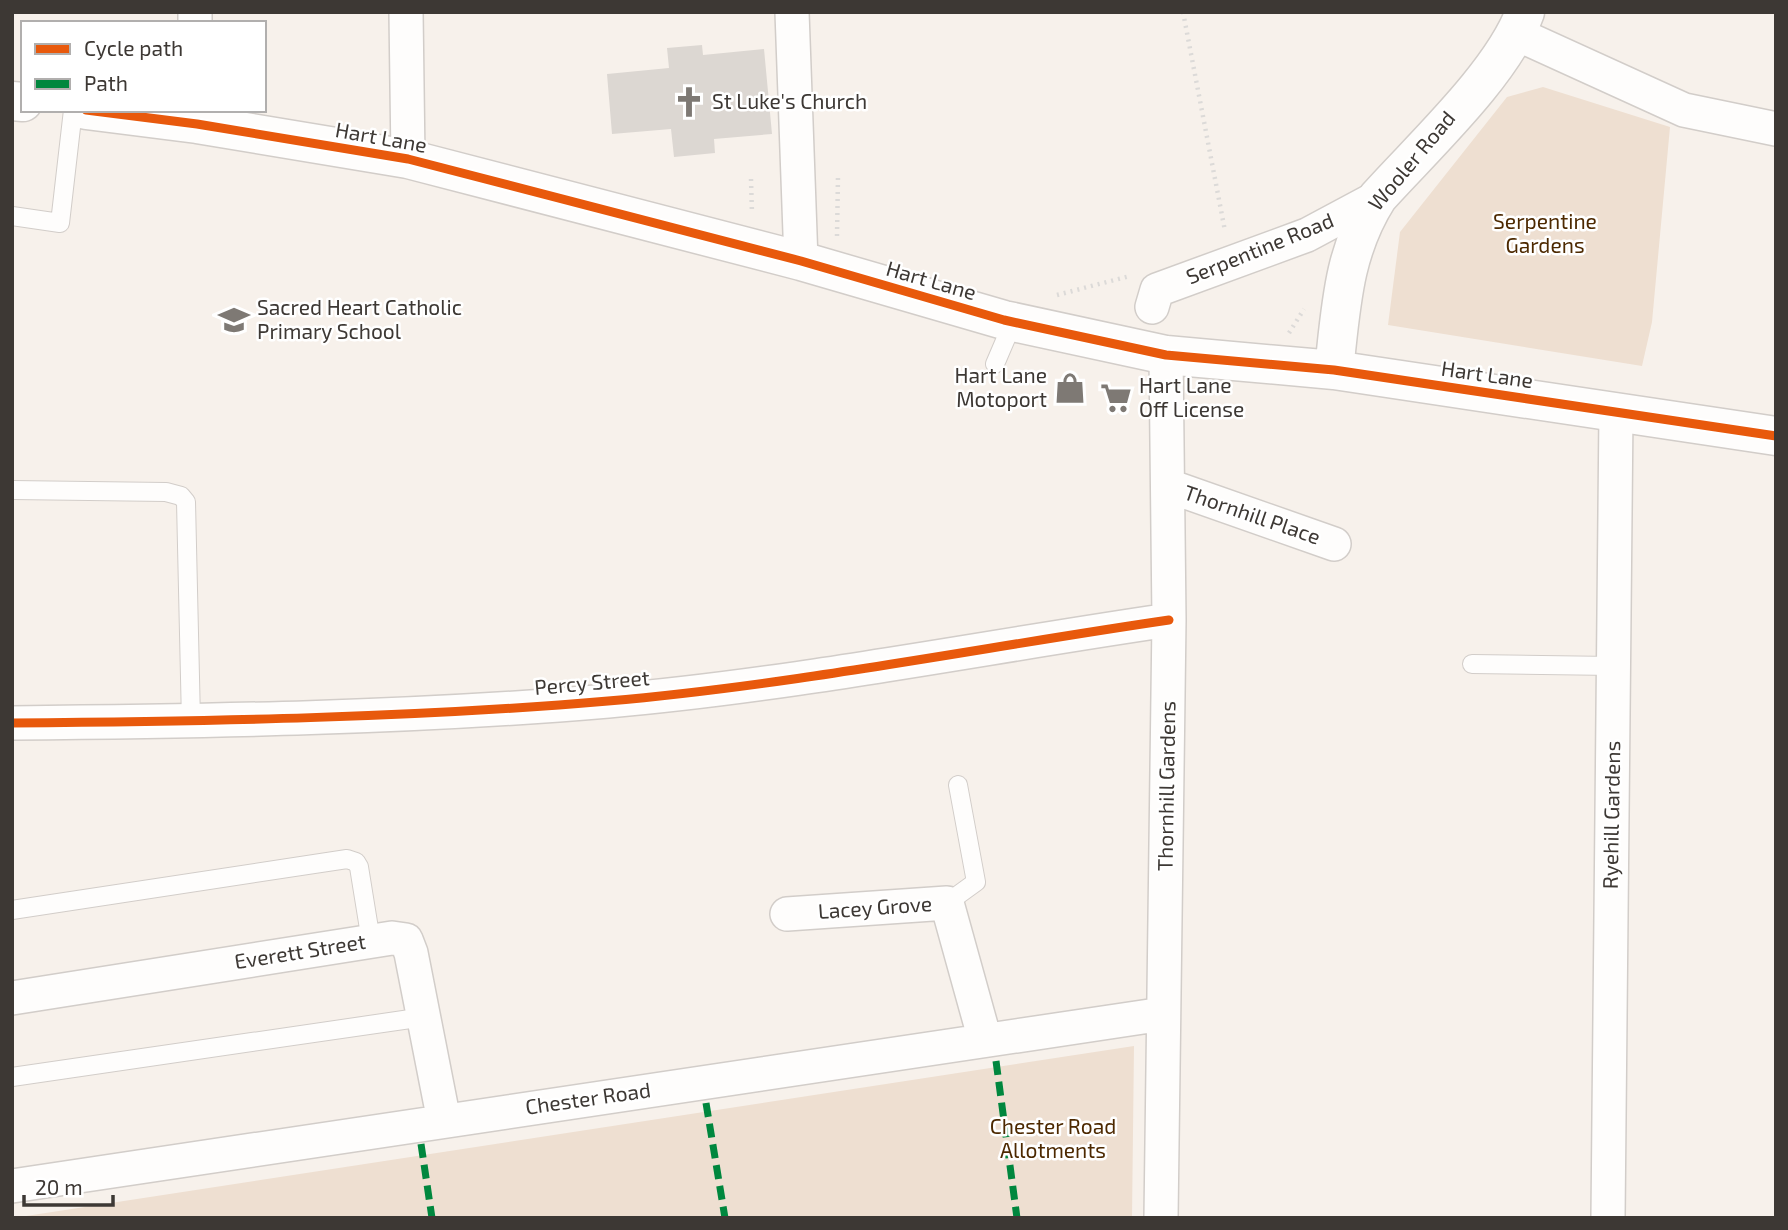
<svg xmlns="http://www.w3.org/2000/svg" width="1788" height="1230" font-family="'Exo 2',sans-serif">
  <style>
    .green { fill: #eedfd1 }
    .building { fill: #dcd7d2 }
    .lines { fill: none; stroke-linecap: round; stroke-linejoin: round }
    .lane-casing { stroke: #d2cdc9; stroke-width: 20 }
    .street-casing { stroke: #d2cdc9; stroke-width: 36 }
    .secondary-casing { stroke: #d2cdc9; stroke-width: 41 }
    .path { stroke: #dcdad8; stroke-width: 4.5; stroke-dasharray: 2 5; stroke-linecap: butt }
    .lane { stroke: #fefdfc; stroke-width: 18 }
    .street { stroke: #fefdfc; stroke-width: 33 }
    .secondary { stroke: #fefdfc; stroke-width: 38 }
    .quiet { stroke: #00873e; stroke-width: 7; stroke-dasharray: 14 7; stroke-linecap: butt }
    .cycleway-casing { stroke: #fff; stroke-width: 13 }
    .cycleway { stroke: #e8590c; stroke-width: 9 }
    .labels { text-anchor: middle; stroke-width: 5; stroke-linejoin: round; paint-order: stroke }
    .poi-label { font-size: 21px; fill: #3d3834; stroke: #fff; text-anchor: start }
    .street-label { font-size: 21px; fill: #3d3834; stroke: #fff }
    .park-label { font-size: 21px; fill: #4d2900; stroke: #fff }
  </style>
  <rect width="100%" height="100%" fill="#f7f1eb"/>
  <path class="green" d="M1543,87L1670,127L1652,322L1642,366L1388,325L1400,232L1507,97Z
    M1134,1046L1132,1218H13Z"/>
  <path class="building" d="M702,45L703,55L764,49L772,134L714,139L715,153L674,157L671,129L612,134L607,74L669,68L667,48Z"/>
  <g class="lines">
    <defs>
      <path id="lane" d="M12,216L60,223L73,110
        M995,364L1013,322
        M12,490L166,492L181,496L186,502L191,721
        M1472,664L1613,666
        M947,903L976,882L958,785
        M12,910L347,859L356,862L359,867L371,941
        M12,1077L424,1017"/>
      <path id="street" d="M195,12V23
        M406,12L408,159
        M792,12L801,261
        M1517,34L1684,110L1776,129
        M1152,307L1157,290L1307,235L1378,197
        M1169,486L1334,544
        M12,723C211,721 410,718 608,701C793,685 984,647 1169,620
        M787,914L947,903L985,1040
        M12,998L392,938L406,940L411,953L444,1121
        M12,1186L1163,1014
        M1161,1218L1169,620L1166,355
        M1608,1218L1616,412"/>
      <path id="secondary" d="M12,101L23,102
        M86,110L197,124L408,159L801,261L1004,320L1166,355L1334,370L1776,436
        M1334,370C1341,307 1343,252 1378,197C1423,147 1503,73 1525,12"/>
    </defs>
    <use href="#lane" class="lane-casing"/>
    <use href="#street" class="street-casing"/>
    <use href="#secondary" class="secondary-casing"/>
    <path class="path" d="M1183,12L1225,231
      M751,179L752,214
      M837,236L838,176
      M1057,295L1130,276
      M1289,333L1304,309"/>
    <use href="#lane" class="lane"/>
    <use href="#street" class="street"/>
    <use href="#secondary" class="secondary"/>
    <path class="quiet" d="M996,1061L1017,1218
      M706,1103L725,1218
      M421,1144L432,1218"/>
    <defs>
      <path id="cycleway" d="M86,110L197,124L408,159L801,261L1004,320L1166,355L1334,370L1776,436
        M12,723C211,721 410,718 608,701C793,685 984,647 1169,620"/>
    </defs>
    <use href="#cycleway" class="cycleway-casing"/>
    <use href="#cycleway" class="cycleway"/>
  </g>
  <defs>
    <symbol id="church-bare" viewBox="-9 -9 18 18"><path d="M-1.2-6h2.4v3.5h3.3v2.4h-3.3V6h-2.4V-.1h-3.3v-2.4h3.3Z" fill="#7e7974" stroke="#fff" stroke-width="2.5" paint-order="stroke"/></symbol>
    <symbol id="school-bare" viewBox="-9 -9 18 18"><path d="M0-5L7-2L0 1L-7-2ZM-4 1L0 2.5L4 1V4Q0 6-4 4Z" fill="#7e7974" stroke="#fff" stroke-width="2.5" paint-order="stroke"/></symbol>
    <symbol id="shop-bare" viewBox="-9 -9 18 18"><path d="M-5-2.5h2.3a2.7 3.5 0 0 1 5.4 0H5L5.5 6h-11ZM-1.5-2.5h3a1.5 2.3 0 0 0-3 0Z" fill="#7e7974" stroke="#fff" stroke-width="2.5" paint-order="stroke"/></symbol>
    <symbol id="supermarket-bare" viewBox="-9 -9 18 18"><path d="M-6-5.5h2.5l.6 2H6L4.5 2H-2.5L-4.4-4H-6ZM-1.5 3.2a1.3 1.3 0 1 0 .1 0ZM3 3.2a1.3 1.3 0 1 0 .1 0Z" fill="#7e7974" stroke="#fff" stroke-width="2.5" paint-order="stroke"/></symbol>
  </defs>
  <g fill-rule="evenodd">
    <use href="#church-bare" x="667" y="80" width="44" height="44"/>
    <use href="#school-bare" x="212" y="298" width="44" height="44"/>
    <use href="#shop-bare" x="1048" y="366" width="44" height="44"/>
    <use href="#supermarket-bare" x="1094" y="376" width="44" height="44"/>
  </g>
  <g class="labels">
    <g class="poi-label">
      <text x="712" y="109">St Luke's Church</text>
      <text x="257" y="315">Sacred Heart Catholic<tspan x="257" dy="24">Primary School</tspan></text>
      <text x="1047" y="383" text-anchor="end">Hart Lane<tspan x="1047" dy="24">Motoport</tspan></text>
      <text x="1139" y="393">Hart Lane<tspan x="1139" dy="24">Off License</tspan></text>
    </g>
    <g class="street-label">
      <text transform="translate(381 138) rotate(10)" y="7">Hart Lane</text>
      <text transform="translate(1412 161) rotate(-50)" y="7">Wooler Road</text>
      <text transform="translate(1260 249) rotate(-22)" y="7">Serpentine Road</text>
      <text transform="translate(931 281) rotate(16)" y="7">Hart Lane</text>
      <text transform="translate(1487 375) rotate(8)" y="7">Hart Lane</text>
      <text transform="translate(1252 515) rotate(19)" y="7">Thornhill Place</text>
      <text transform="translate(592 683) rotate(-5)" y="7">Percy Street</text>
      <text transform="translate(1167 786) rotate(-89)" y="7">Thornhill Gardens</text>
      <text transform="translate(1612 815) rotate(-89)" y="7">Ryehill Gardens</text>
      <text transform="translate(875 908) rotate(-4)" y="7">Lacey Grove</text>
      <text transform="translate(300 952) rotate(-9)" y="7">Everett Street</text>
      <text transform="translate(588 1099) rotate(-8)" y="7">Chester Road</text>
    </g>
    <g class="park-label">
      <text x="1545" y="229">Serpentine<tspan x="1545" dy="24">Gardens</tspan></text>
      <text x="1053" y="1134">Chester Road<tspan x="1053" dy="24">Allotments</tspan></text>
    </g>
  </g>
  <rect width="1788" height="1230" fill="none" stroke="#3d3834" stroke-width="28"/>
  <rect x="21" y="21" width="245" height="91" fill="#ffffff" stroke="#b1afae" stroke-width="2"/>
  <rect x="35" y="44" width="35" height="10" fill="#e8590c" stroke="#b1afae" stroke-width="2"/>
  <text x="84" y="56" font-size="21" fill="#3d3834">Cycle path</text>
  <rect x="35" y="79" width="35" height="10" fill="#00873e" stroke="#b1afae" stroke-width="2"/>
  <text x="84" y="91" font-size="21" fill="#3d3834">Path</text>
  <path d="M24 1195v10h89v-10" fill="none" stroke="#3d3834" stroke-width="3.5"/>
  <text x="35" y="1195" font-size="21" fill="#3d3834" stroke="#ffffff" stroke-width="5" paint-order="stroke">20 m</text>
</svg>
